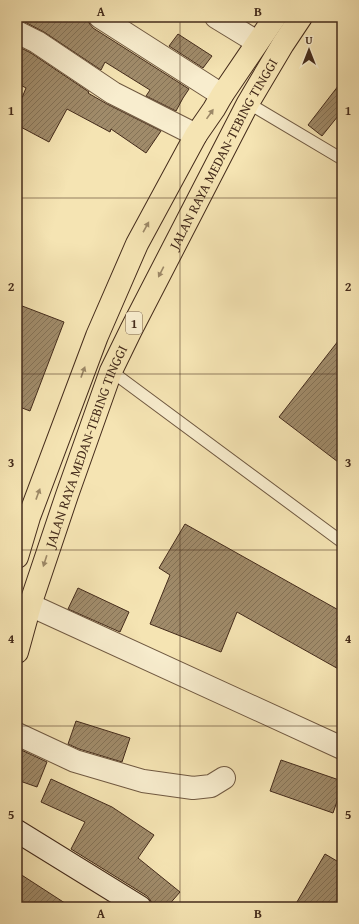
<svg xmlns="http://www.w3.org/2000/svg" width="359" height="924" font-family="'Gentium Book Plus',serif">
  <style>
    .building { fill: url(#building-hatch); stroke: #442b1b }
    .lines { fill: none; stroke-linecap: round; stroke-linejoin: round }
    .lane-casing { stroke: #705941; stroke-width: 13 }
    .street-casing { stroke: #705941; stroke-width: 24 }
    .secondary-casing { stroke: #442b1b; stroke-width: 24 }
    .highway-casing { stroke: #442b1b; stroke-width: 24 }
    .lane { stroke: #f8edce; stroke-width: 11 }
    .street { stroke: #f8edce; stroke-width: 22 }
    .secondary { stroke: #f8edce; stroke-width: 22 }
    .highway { stroke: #f5e4b3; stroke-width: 22 }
    .oneway { fill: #9c8867 }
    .grid { fill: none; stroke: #442b1b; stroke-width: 1; stroke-opacity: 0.55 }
    .labels { text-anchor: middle; stroke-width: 4; stroke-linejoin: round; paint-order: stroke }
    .shield { fill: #f8edce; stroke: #7a6551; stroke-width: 1 }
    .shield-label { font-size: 13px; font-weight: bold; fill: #442b1b }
    .street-label { font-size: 14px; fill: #442b1b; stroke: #f8edce }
    .neatline { fill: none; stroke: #442b1b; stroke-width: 1.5 }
    .grid-label { font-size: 13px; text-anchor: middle; font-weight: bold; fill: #442b1b }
  </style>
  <defs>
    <pattern id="building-hatch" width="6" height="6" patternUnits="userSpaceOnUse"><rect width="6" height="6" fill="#a08b6a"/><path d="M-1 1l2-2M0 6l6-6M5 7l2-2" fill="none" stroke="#847256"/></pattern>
  </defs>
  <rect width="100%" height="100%" fill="#f5e4b3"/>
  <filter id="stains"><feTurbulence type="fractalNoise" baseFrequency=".005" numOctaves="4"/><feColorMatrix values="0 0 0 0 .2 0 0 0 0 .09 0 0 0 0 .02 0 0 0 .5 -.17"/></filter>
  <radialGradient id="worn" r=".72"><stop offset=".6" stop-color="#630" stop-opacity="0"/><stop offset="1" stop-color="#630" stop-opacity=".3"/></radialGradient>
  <path class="building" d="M17,17H88L89,23L93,28L189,89L183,98L176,111L146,96L150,90L105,62L101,70L44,32L23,21L17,20Z
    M178,34L212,56L203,68L169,46Z
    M17,46L31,53L89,92L88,93L107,104L161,131L146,153L111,129L110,132L67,109L49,142L17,125V110L26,88L17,83Z
    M342,81V111L322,136L308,125Z
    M17,304L64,322L30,411L17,406Z
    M342,336V465L279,417Z
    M185,524L342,612V671L237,612L221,652L150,624L170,575L159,568Z
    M78,588L129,612L120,632L68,609Z
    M76,721L130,738L122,762L79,749L68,744Z
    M17,748L47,762L37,787L17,780Z
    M281,760L342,781V787L333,813L270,791Z
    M51,779L112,807L154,835L138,858L180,892L167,907H152L151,901L147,896L71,849L85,822L41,802Z
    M325,854L342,864V907H294Z
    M17,872L71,907H17Z"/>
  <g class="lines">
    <defs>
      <path id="lane" d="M248,103L342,159
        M111,371L342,542
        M17,509L29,517"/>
      <path id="street" d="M100,17L222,95
        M216,17L257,42
        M17,32L37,42L113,93L196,135
        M30,605L342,748
        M17,734L75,761L143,781L193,788L211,786L224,778"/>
      <path id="secondary" d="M17,831L140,907"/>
      <g id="highway">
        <path d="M17,557L29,517L97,336L137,244L196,135L214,109L222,95L275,17"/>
        <path id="s1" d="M17,652L30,605L67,495L111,371L131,330L248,103L283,44L301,17"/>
      </g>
    </defs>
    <use href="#lane" class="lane-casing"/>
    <use href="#street" class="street-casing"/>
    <use href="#secondary" class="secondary-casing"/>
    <use href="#highway" class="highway-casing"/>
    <use href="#lane" class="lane"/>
    <use href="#street" class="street"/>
    <use href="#secondary" class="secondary"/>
    <use href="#highway" class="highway"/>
  </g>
  <defs><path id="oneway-solid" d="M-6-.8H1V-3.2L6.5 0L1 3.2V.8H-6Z"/></defs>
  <g class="oneway">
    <use href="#oneway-solid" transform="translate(210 114) rotate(-55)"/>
    <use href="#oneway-solid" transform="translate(146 227) rotate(-61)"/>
    <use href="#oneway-solid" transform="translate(161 272) rotate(117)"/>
    <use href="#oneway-solid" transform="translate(83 372) rotate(-70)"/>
    <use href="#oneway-solid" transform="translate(38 494) rotate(-70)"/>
    <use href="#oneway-solid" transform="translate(45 561) rotate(108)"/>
  </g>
  <path class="grid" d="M180,17V907M17,198H342M17,374H342M17,550H342M17,726H342"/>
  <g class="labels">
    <rect class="shield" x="126" y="312" width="16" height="22" rx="3"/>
    <g class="shield-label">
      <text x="134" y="328">1</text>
    </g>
    <g class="street-label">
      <text dy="5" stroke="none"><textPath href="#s1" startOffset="541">JALAN RAYA MEDAN-TEBING TINGGI</textPath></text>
      <text dy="5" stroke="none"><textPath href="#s1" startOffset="217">JALAN RAYA MEDAN-TEBING TINGGI</textPath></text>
    </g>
  </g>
  <rect width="359" height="924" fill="none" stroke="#f5e4b3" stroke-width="44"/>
  <g transform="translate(309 50)" stroke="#f8edce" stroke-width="3" paint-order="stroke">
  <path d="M0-3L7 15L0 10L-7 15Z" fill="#442b1b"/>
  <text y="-6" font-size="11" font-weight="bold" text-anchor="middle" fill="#442b1b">U</text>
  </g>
  <rect x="22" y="22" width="315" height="880" class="neatline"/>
  <g class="grid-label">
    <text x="101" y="16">A</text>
    <text x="258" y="16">B</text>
    <text x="11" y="115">1</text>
    <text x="348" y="115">1</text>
    <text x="11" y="291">2</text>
    <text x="348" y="291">2</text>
    <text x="11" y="467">3</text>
    <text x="348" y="467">3</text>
    <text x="11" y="643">4</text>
    <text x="348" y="643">4</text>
    <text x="11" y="819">5</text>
    <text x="348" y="819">5</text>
    <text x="101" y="918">A</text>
    <text x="258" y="918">B</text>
  </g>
  <rect width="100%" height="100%" filter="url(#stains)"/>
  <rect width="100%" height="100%" fill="url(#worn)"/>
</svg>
